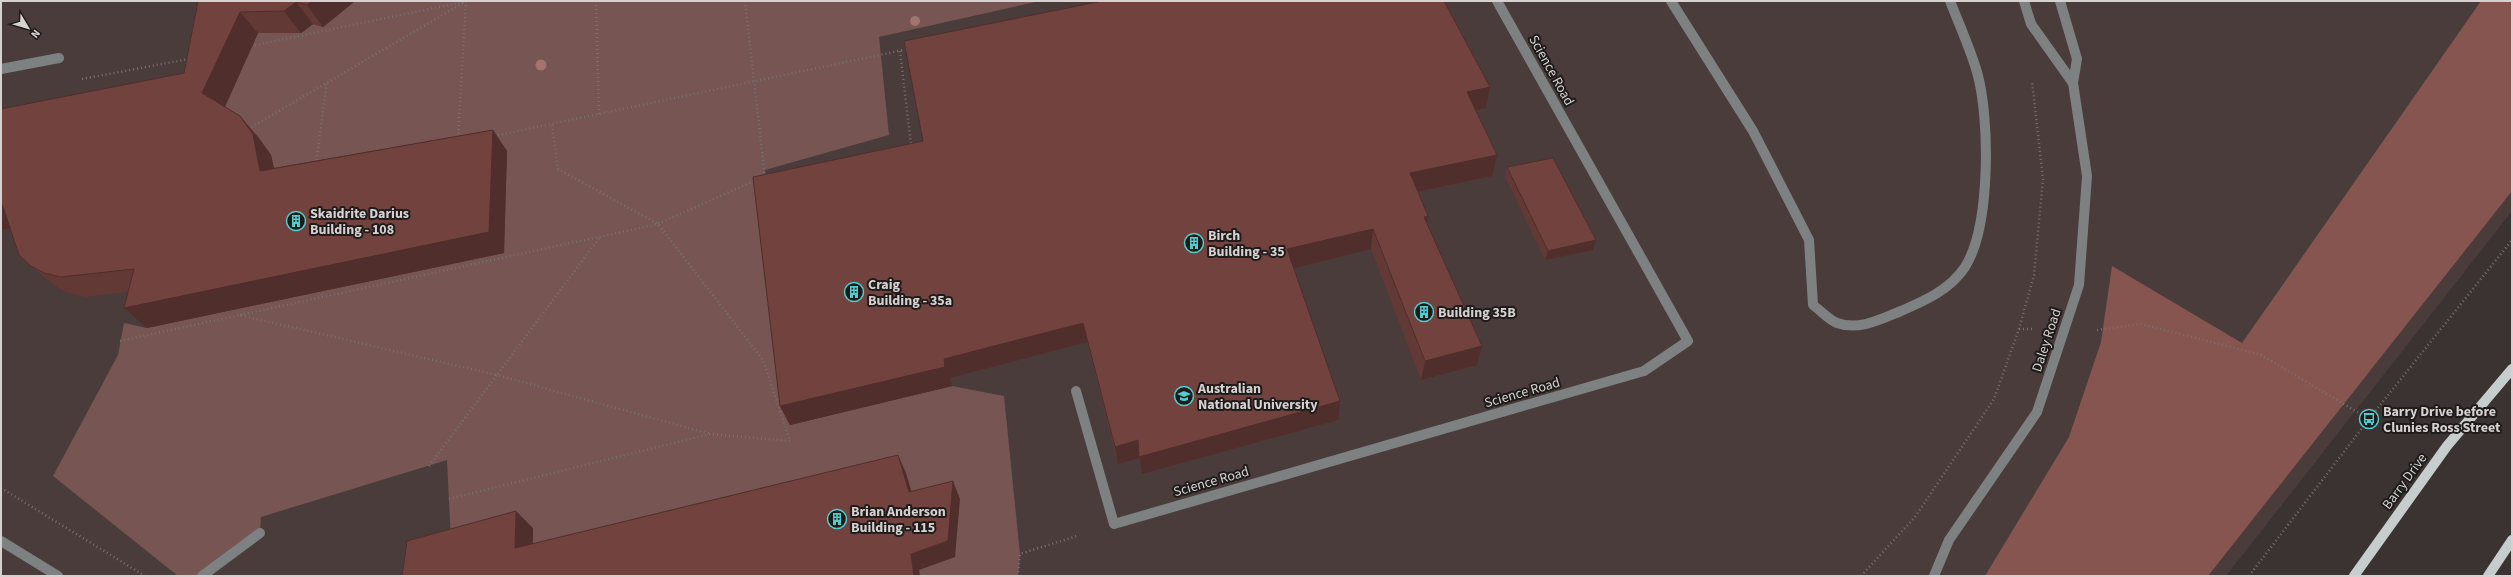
<svg xmlns="http://www.w3.org/2000/svg" width="2513" height="577" font-family="'Source Sans 3',sans-serif">
  <style>
    .built { fill: #4a3c3b }
    .green { fill: #765552 }
    .forest { fill: #875550 }
    .lines { fill: none; stroke-linecap: round; stroke-linejoin: round }
    .path { stroke: #777170; stroke-width: 2.5; stroke-dasharray: 1 3; stroke-linecap: butt }
    .minor { stroke: #7e8181; stroke-width: 10 }
    .major { stroke: #c6cecd; stroke-width: 10 }
    .tree { fill: #a3736e }
    .wall { fill: #623935 }
    .shaded-wall { fill: #502e2b }
    .building { fill: #72423e; stroke: #502e2b }
    .labels { text-anchor: middle; stroke-width: 4; stroke-linejoin: round; paint-order: stroke }
    .street-label { font-size: 14px; fill: #d6d2d1; stroke: #1f1b1b }
    .poi-label { font-size: 14px; font-weight: bold; fill: #d6d2d1; stroke: #1f1b1b; text-anchor: start }
  </style>
  <rect width="100%" height="100%" fill="#3a3332"/>
  <path class="built" d="M1,1H2512V211L2226,576H1Z"/>
  <path class="green" d="M355,1H1040L879,37L889,135L765,170L763,198L790,424L952,386L1004,396L1020,554L1018,576H920L532,564L533,529L451,542L447,460L261,517L260,533L202,576H178L53,476L118,355L124,323L147,328L230,202L271,155L258,137L217,124L258,33H301L313,24L323,27Z"/>
  <path class="forest" d="M2481,1H2512V191L2208,576H1985L2069,437L2101,342L2112,266L2242,343Z"/>
  <g class="lines">
    <path class="path" d="M596,1L599,114
      M745,1L765,177
      M251,46L468,1
      M900,51L911,144
      M82,79L189,59
      M248,129L463,3
      M494,136L908,49
      M458,138L466,1
      M316,164L327,81
      M240,315L658,224L756,180
      M2019,329H2032
      M2097,330L2141,324L2261,355L2369,419
      M120,341L240,315L497,375L600,237
      M429,466L497,375L710,434
      M1,488L145,576
      M449,499L710,434L790,441L763,360L658,224L558,169L552,124
      M1018,576L1020,554L1077,536
      M1861,576L1915,517L1994,399L2019,329L2034,275L2043,179L2032,81
      M2249,576L2369,419L2512,240"/>
    <path class="minor" d="M1671,1L1753,131L1809,240L1813,305C1820,310 1829,320 1837,323C1859,331 1881,319 1901,311C1924,301 1950,290 1965,267C1991,226 1990,117 1977,72C1970,48 1959,24 1950,1
      M2024,1L2031,24L2073,83
      M1,69L59,58
      M1076,391L1114,524L1644,371L1688,341L1497,1
      M1,541L58,576
      M202,576L260,533
      M1934,576L1949,540L2037,412L2079,285L2087,176L2073,83L2077,59L2060,1"/>
    <path class="major" d="M2354,576L2447,446L2512,369
      M2488,576L2512,540"/>
  </g>
  <g class="tree">
    <circle cx="915" cy="21" r="5"/>
    <circle cx="541" cy="65" r="5.5"/>
  </g>
  <path class="wall" d="M198,1H355L323,27L313,24L301,33H258L225,107L258,137L271,155L274,168L493,130L507,151L504,253L147,328L128,292L85,297L68,293L55,286L31,266L10,228L1,230V109L184,73Z
    M1490,87L1486,108L1476,111L1492,176L1418,192L1427,224L1477,365L1421,380L1371,249L1293,268L1338,420L1142,474L1140,458L1118,464L1087,342L950,378L952,386L790,425L780,406Z
    M1507,167L1596,240L1593,250L1545,260L1505,177Z"/>
  <path class="shaded-wall" d="M312,1H355L323,27L307,5Z
    M296,2L313,24L301,33L284,11Z
    M240,12L258,33L221,115L202,93Z
    M1490,87L1486,108L1463,113L1467,92Z
    M240,116L258,137L271,155L279,192L260,171Z
    M493,130L507,151L504,253L147,328L124,308Z
    M1497,155L1492,176L1407,194L1410,173Z
    M2,204L26,225L1,230V205Z
    M1428,216L1425,237L1424,217Z
    M1373,229L1371,249L1286,270L1287,249Z
    M1596,240L1593,250L1545,260L1548,251Z
    M1083,323L1087,342L950,378L952,386L790,425L780,406L944,359Z
    M1482,346L1477,365L1421,380L1425,361Z
    M1340,401L1338,420L1142,474L1140,458L1118,464L1115,447L1138,440Z
    M898,455L906,473L917,510L909,492Z
    M953,481L960,499L955,557L919,570L920,576H914L911,554Z
    M516,511L533,528L532,564L515,548Z"/>
  <path class="building" d="M198,1H312L307,5L296,2L284,11L240,12L202,93L240,116L247,126L253,134L260,171L493,130L489,232L124,308L134,269L61,277L44,273L31,266L19,255L2,204L1,205V109L184,73Z
    M1102,1H1444L1490,87L1467,92L1497,155L1410,173L1428,216L1424,217L1482,346L1425,361L1373,229L1287,249L1340,401L1139,457L1138,440L1115,447L1083,323L944,359L945,367L780,406L753,177L923,141L904,41Z
    M1553,158L1596,240L1548,251L1507,167Z
    M898,455L909,492L953,481L948,541L911,554L914,576H402L407,541L516,511L515,548Z"/>
  <defs>
    <symbol id="building-ring" viewBox="-11 -11 22 22"><circle r="9.5" fill="#1f1b1b" stroke="#52cdcd" stroke-width="1.5"/><path d="M-4-6H4V6H1V3H-1V6H-4ZM-2.5-4.3h1.7v1.8h-1.7ZM.8-4.3h1.7v1.8H.8ZM-2.5-1h1.7V.8h-1.7ZM.8-1h1.7V.8H.8Z" fill="#52cdcd"/></symbol>
    <symbol id="university-ring" viewBox="-11 -11 22 22"><circle r="9.5" fill="#1f1b1b" stroke="#52cdcd" stroke-width="1.5"/><path d="M0-5L7-2L0 1L-7-2ZM-4 1L0 2.5L4 1V4Q0 6-4 4Z" fill="#52cdcd"/></symbol>
    <symbol id="bus-ring" viewBox="-11 -11 22 22"><circle r="9.5" fill="#1f1b1b" stroke="#52cdcd" stroke-width="1.5"/><path d="M-5-6H5V4H4V6H2V4H-2V6H-4V4H-5ZM-3.5-4V0h7V-4ZM-3.5 1.2v1.5H-2V1.2ZM2 1.2v1.5H3.5V1.2Z" fill="#52cdcd"/></symbol>
  </defs>
  <g fill-rule="evenodd">
    <use href="#building-ring" x="285" y="210" width="22" height="22"/>
    <use href="#building-ring" x="1183" y="232" width="22" height="22"/>
    <use href="#building-ring" x="843" y="281" width="22" height="22"/>
    <use href="#building-ring" x="1413" y="301" width="22" height="22"/>
    <use href="#university-ring" x="1173" y="385" width="22" height="22"/>
    <use href="#bus-ring" x="2358" y="408" width="22" height="22"/>
    <use href="#building-ring" x="826" y="508" width="22" height="22"/>
  </g>
  <g class="labels">
    <g class="street-label">
      <text transform="translate(1552 70) rotate(61)" y="5">Science Road</text>
      <text transform="translate(2046 340) rotate(-72)" y="5">Daley Road</text>
      <text transform="translate(1522 392) rotate(-16)" y="5">Science Road</text>
      <text transform="translate(1211 481) rotate(-16)" y="5">Science Road</text>
      <text transform="translate(2404 481) rotate(-54)" y="5">Barry Drive</text>
    </g>
    <g class="poi-label">
      <text x="310" y="218">Skaidrite Darius<tspan x="310" dy="16">Building - 108</tspan></text>
      <text x="1208" y="240">Birch<tspan x="1208" dy="16">Building - 35</tspan></text>
      <text x="868" y="289">Craig<tspan x="868" dy="16">Building - 35a</tspan></text>
      <text x="1438" y="317">Building 35B</text>
      <text x="1198" y="393">Australian<tspan x="1198" dy="16">National University</tspan></text>
      <text x="2383" y="416">Barry Drive before<tspan x="2383" dy="16">Clunies Ross Street</tspan></text>
      <text x="851" y="516">Brian Anderson<tspan x="851" dy="16">Building - 115</tspan></text>
    </g>
  </g>
  <rect width="2513" height="577" fill="none" stroke="#d6d2d1" stroke-width="4"/>
  <g transform="translate(28 28) rotate(128)" stroke="#1f1b1b" stroke-width="3" paint-order="stroke">
  <path d="M0-3L7 15L0 10L-7 15Z" fill="#d6d2d1"/>
  <text y="-6" font-size="11" font-weight="bold" text-anchor="middle" fill="#d6d2d1">N</text>
  </g>
</svg>
